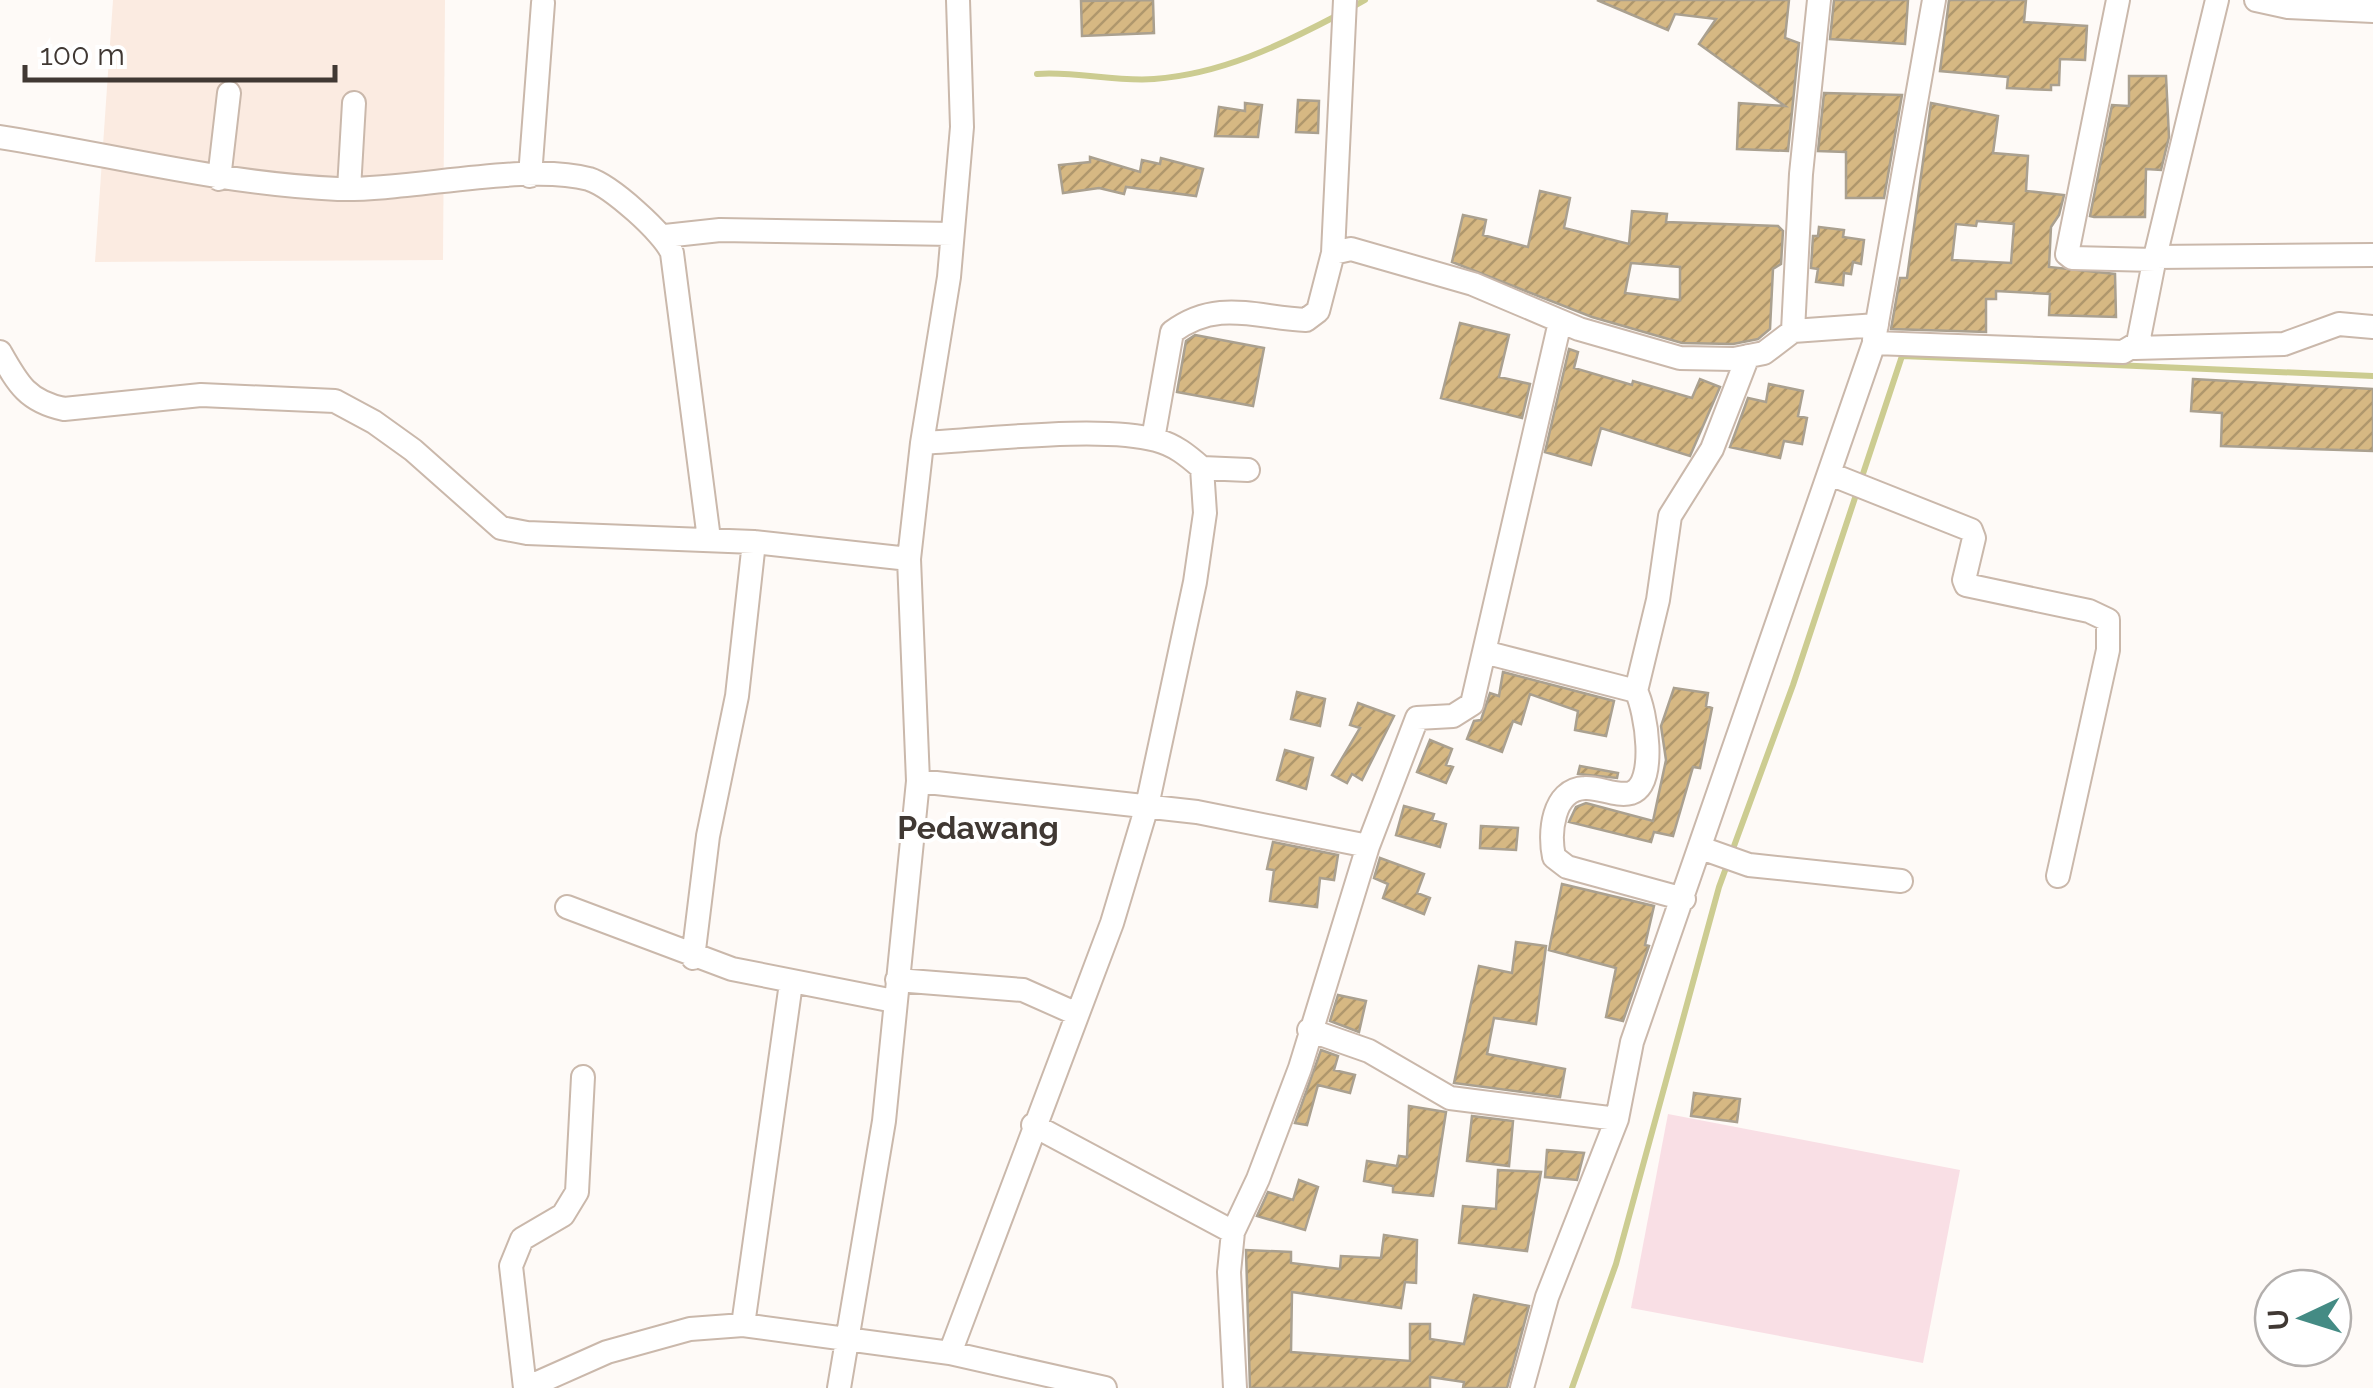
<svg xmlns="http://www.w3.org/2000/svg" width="2373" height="1388" font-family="Raleway,sans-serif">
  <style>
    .built { fill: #fbebe1 }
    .pitch { fill: #f9dfe5 }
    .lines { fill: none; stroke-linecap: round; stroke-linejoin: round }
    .stream { stroke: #cccc91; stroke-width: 6 }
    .building { fill: url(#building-hatch); stroke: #aaa08f; stroke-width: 2.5; fill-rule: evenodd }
    .minor-casing { stroke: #cab8ab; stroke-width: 26 }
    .minor { stroke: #fff; stroke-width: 22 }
    .labels { text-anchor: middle; stroke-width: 8; stroke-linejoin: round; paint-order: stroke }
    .quarter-label { font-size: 32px; font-weight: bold; fill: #403833; stroke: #fff }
  </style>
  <defs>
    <pattern id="building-hatch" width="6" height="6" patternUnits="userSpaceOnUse" patternTransform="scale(2.5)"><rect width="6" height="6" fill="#d6b883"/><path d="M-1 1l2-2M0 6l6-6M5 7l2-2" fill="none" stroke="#af976c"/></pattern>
  </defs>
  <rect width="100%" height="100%" fill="#fefaf7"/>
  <path class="built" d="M113,0H445L443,260L95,262Z"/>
  <path class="pitch" d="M1668,1114L1960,1170L1923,1363L1631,1308Z"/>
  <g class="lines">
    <path class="stream" d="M1349,9L1365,0
      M1037,74C1076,71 1115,82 1154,79C1221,74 1279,46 1338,15
      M1572,1388L1616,1264L1719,887L1793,685L1902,356L2373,376"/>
  </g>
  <path class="building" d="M1153,0L1154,33L1082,36L1081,1Z
    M1597,0H1789L1785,38L1799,43L1788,151L1737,149L1739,103L1785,106L1699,44L1716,19L1675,14L1668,30Z
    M1834,0H1908L1905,44L1830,39Z
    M1949,0H2026L2024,22L2087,26L2085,60L2060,59L2059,85H2051V90L2007,88L2008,77L1940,71Z
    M2129,76H2166L2169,137L2161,170L2146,169L2145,217H2094L2090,216L2112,105L2129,106Z
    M1824,93L1902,95L1884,198H1846V152L1818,151Z
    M1298,100L1319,101L1318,133L1296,132Z
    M1245,103L1262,105L1258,137L1215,136L1219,107L1245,111Z
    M1931,103L1998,116L1993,153L2028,156L2026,191L2064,195L2059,215L2051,227L2049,267L2115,274L2116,317L2049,315L2050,294L1996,291V299H1986V332L1891,329L1900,278H1907ZM1977,221L2014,224L2011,263L1952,260L1956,224L1976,226Z
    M1090,157L1140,172L1142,160L1160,164L1161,158L1203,169L1196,196L1126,187L1124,194L1099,188L1063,193L1059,165L1090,162Z
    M1540,191L1570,198L1564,228L1629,244L1632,211L1667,214L1666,222L1778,226L1783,231L1781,264L1773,269L1770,329L1758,339L1733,344L1682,343L1592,317L1452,262L1463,215L1486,220L1483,235L1528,247ZM1631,263L1680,267V300L1625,293Z
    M1819,227L1844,230L1843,237L1864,240L1861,264L1853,262L1851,274L1844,273L1843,285L1816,282L1818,269L1811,268L1813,236H1818Z
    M1460,323L1509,335L1499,377L1530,384L1522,418L1441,398Z
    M1195,335L1264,348L1253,406L1177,392L1186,341Z
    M1569,349L1578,352L1574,368L1632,385L1633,381L1692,398L1700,379L1720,387L1690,456L1601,428L1591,465L1545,452Z
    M2193,379L2373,389V451L2221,446L2222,413L2191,411Z
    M1769,384L1803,391L1798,416L1807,418L1802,444L1784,441L1780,458L1730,447L1748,398L1766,402Z
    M1503,672L1614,701L1606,736L1575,730L1578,711L1530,694L1521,724L1513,721L1502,752L1467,739L1474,721L1481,720L1490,693L1499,696Z
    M1674,688L1708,693L1706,706L1712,708L1700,768L1693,767L1673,836L1654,832L1651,842L1569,822L1576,807L1586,803L1653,821L1666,760L1661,726Z
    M1297,692L1325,699L1320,726L1291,719Z
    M1358,703L1394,716L1362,780L1352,774L1347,783L1332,775L1360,728L1350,725Z
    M1430,740L1452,749L1446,765L1453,767L1446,783L1417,772Z
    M1285,750L1313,758L1306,789L1277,780Z
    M1580,766L1618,773L1617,778L1578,774Z
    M1404,806L1434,814L1432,820L1446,824L1440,847L1396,835Z
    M1481,826L1518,828L1516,850L1480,848Z
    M1273,842L1338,855L1334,880L1320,878L1317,907L1270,901L1274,870L1267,869Z
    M1380,858L1424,874L1417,893L1430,898L1424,914L1383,898L1388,884L1374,878Z
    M1562,884L1654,906L1645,945L1649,946L1623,1021L1606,1017L1616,968L1549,950Z
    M1516,942L1546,946L1536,1024L1494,1018L1487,1054L1565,1069L1560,1097L1454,1083L1479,966L1512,973Z
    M1338,995L1366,1001L1359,1032L1330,1021Z
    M1321,1050L1338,1056L1334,1070L1355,1075L1350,1093L1318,1085L1307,1125L1295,1123Z
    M1694,1093L1740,1099L1737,1122L1691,1116Z
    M1409,1106L1446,1112L1433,1196L1393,1192V1186L1364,1181L1367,1161L1397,1166L1399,1156L1407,1157Z
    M1472,1116L1513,1121L1509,1166L1467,1161Z
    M1547,1150L1584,1153L1577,1180L1545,1177Z
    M1498,1170L1541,1172L1527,1251L1459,1243L1463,1206L1496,1209Z
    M1299,1180L1318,1187L1305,1230L1257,1216L1268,1192L1293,1200Z
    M1384,1235L1417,1240L1416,1283L1405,1282L1401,1308L1292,1292L1291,1352L1410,1361V1324H1430V1339L1464,1344L1474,1295L1529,1306L1507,1388H1463L1464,1382L1430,1377V1388H1250L1246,1250L1291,1252V1263L1340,1269L1341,1256L1381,1258Z"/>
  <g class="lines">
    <defs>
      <path id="minor" d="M2118,0L2067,254L2072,258L2155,260
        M2256,0L2288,7L2373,11
        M0,137C113,155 223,184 338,189C409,191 527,162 589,179C611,186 664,233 672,253L709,539
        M530,176L543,3
        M219,179L229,93
        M349,189L354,103
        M665,236L720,230L952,234
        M1333,253L1345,0
        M2155,257L2217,0
        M1793,331L1801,174L1819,0
        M1874,340L1934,0
        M2135,348L2284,344L2339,324L2373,327
        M0,352C18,384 27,401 64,409L201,395L335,401L374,422L413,450L501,528L527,533L754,542L909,559
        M1153,439L1172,332C1217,299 1254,317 1306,320L1318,311L1333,253L1351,249L1473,284L1579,329L1680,358L1734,359L1764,353L1793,331L1877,325
        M922,443C981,440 1102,425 1156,440C1175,445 1187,455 1202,468L1205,513L1195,582L1147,806L1112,923L950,1353
        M1202,468L1248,470
        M1830,474L1971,530L1974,538L1964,580L1966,585L2089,611L2108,620V650L2058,876
        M1484,652L1636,691C1646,710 1658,784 1631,793C1617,797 1599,787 1585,788C1552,789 1549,834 1554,857L1567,867L1684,899
        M1636,691L1658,600L1670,516L1712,449L1748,356
        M918,781L1197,812L1368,846
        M1701,848L1749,865L1901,881
        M567,907L732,969L894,1001
        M693,958L708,836L737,696L754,542
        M897,980L1023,990L1077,1014
        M1309,1030L1369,1051L1450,1098L1617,1119
        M1033,1125L1233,1232
        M743,1325L791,983
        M525,1388L511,1266L522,1239L563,1215L577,1192L583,1077
        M526,1388L607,1352L690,1329L743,1325L950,1353L1105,1388
        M839,1388L884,1121L918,781L909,559L922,443L949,277L962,127L958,0
        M1235,1388L1229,1272L1233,1232L1258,1179L1300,1068L1368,846L1417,718L1453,716L1472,704L1560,322
        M1522,1388L1547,1297L1617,1119L1632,1042L1874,343L2123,352L2138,343L2155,257L2373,255"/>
    </defs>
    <use href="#minor" class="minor-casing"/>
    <use href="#minor" class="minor"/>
  </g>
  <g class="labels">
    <g class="quarter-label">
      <text x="978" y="839">Pedawang</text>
    </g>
  </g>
  <g transform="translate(2303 1318) rotate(266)"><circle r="48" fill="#ffffff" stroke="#b3afad" stroke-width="2.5"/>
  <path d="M0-8L18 38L0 25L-18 38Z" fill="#448b84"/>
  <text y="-15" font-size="28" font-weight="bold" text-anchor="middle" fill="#403833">U</text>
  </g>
  <path d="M25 65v15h310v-15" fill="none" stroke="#403833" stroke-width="5"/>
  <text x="40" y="65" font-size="30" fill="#403833" stroke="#ffffff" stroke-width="8" paint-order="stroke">100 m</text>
</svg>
